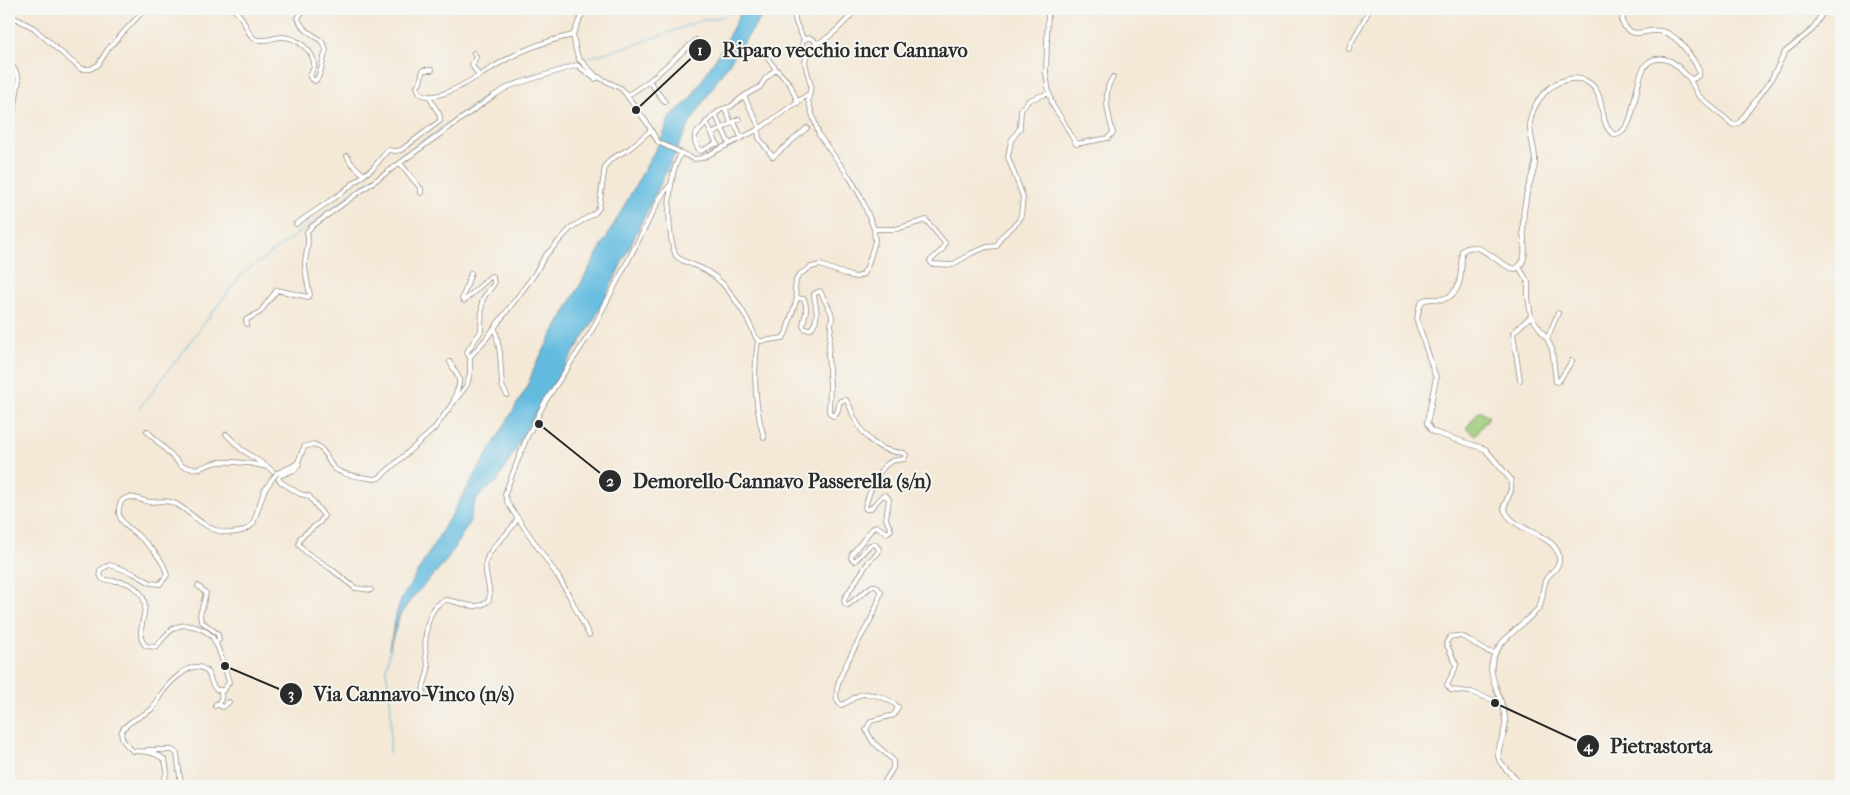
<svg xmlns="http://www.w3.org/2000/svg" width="1850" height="795" font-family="'IM FELL French Canon',serif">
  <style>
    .green { fill: #9cca78; stroke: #647a52 }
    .water { fill: #63bce0; stroke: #477486 }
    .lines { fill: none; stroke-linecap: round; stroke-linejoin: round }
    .stream { stroke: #63bce0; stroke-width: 1 }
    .minor-casing { stroke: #908a80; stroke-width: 5.5 }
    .major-casing { stroke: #908a80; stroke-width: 6 }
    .minor { stroke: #fff; stroke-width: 4 }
    .major { stroke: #fff; stroke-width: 4.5 }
    .minor-bridge-casing { stroke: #908a80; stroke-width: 5.5; stroke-linecap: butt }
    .minor-bridge { stroke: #fff; stroke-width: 4 }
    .leader { fill: none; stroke: #2b2b2b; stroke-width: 2 }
    .callout-dot { fill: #2b2b2b; stroke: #f6f6f2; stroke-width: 2 }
    .mark-label { font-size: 15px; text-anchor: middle; font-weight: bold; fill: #fff }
    .callout-label { font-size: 20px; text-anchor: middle; font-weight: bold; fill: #2b2b2b; stroke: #f6f6f2; stroke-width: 4; stroke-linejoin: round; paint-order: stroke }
  </style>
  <rect width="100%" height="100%" fill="#f6f6f2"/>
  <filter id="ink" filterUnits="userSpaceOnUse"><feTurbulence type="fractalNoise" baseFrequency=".02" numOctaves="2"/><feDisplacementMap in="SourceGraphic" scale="10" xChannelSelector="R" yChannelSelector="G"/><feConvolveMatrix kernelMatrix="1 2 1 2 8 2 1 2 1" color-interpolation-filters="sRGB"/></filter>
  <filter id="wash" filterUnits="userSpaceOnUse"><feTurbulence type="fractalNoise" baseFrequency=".0096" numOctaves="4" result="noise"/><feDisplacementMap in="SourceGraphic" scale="20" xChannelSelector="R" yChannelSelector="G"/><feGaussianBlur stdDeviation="1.12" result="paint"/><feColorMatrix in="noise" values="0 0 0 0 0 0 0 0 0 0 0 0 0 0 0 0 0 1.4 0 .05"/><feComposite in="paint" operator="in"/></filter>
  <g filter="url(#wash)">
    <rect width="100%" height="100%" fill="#f4e8d6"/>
    <path class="green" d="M1480,410L1489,417L1475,435L1466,428Z"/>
    <path class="water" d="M743,9H767L718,79L690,123L593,322L541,404L497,482L482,493L474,504L469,523L447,560L412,598L400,615L389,649L396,615L401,600L526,389L536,364L663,136L670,116L689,101L722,48Z"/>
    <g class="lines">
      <path class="stream" d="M582,59L634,45L700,21L722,17L740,9
        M139,409L241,275L488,94C517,78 546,69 578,60
        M390,753L391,708L386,668L391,645"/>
    </g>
  </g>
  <g filter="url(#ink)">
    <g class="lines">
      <defs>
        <path id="minor" d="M233,9C246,17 246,35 255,39C264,43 273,37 282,37C296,37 315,51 314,66C313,70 311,74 310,77L315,81C321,77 323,59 326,50C323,35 303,35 298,18L301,13L309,9
          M584,9L573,35L576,51L579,59L596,76L622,89L647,123L658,142L694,159L702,158L759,129L810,93
          M793,9L796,23L804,40
          M1048,9L1046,73L1049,93L1053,106L1062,119L1076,144L1108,138L1113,133C1109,116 1101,93 1113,77
          M9,15L34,28L56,48L81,69H90L98,65L108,49L145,9
          M802 45a7 7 0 1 1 14 0a7 7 0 1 1-14 0Z
          M816,43C828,42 848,18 857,9
          M1349,49L1350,45L1370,9
          M474,53L476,57L472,65L479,76
          M9,60L16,72L19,80L9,141
          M776,69L790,84L798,103
          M432,70H423L420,82L417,86C422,114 476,77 487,71C498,64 510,57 521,52C538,44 555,39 573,35
          M1689,78L1698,95L1733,125L1739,123L1771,80L1785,52L1812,30L1825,9
          M649,81L665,102
          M627,96L649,81L696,40L699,45
          M744,96L760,128
          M725,108L731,123
          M715,114L729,143
          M706,122L717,144
          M734,122L741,137
          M758,129L759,138L773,157L807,128
          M712,134L739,119
          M717,143L701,151C696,148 694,140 695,135L714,115L722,109L730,107L744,96L760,87L765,79L776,69L768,59
          M681,153C678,160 674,167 673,175C668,195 667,236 676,256C685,264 698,265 708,272C728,283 748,318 756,338L761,341L783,338L786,333L797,298L804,299C809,310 804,315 803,326L805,329H811C821,316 815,307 814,294L820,291L831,312L832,317L828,355L830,386L829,412L833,416C839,413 838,407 840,401L846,400C850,405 851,410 853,415C865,439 876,451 904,453L906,455L904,459C900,460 896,460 892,461C877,468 869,493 865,507L866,509H870L882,496L885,495L889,499L886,519L891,530L887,533L876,526L872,529L852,554L851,558L855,561L870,545L875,544L879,549L878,553L869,561L846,596L844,600L845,604L848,605L872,586H876L881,592C878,602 875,612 870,621C863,635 823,694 841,705C848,703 853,698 859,695C871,691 890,699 898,707L894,715L871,721L866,730L873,742L893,760V768L882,786
          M347,156L351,163L364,175L373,168L388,150L396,151L401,150L440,121C442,112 431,106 430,96
          M400,163L421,189V193
          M296,224L340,194L364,175
          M874,229H896L926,220L945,243L943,249L930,261L932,264L952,265L972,253L987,247L997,246L1001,237L1018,222L1021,215L1023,197L1008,157L1011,141L1020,128L1021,110L1029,100L1049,93
          M1519,267L1528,282V298L1531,316L1513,333L1520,380
          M797,298L795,290L796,280L800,274L811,267L820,265L851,276L857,277L863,274L868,265L875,241L874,229L861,197L850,178L819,135L808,101L811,86L805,63L807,52
          M1531,316L1547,339L1552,349L1556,382L1559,381L1572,361
          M247,324L246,320L260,312L277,290L308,297L310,295C308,285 305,274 305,263C306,252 310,243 307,232L311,227L493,96L510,86L577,65L595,79L599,77
          M495,328L500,353L502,386L507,395
          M1547,339L1558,313
          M758,340C753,372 755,407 764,438
          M470,357L467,353L468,350L481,331L482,302L484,297L494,284L493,277L491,276L464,301L462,299L471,273
          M450,362C452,368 461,377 459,384C458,391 454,396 453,403
          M147,431L182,466C204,473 202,464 219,462C229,461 262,464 269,468C272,470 275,474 277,477L294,470L299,464L298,462
          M226,434L241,449L269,468
          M277,473L293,466L298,462L304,447L313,444C326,448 326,460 334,468C343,476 363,477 374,479L379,478L433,430L453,403L467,385L470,373V357L486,339L534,275L545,256L572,227L595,213L599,208L605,166L611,159L629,149L651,130
          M277,477L281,482L300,494L309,496L324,516L320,522L300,538L299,545L307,553L330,568L355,588L371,590
          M198,586L206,593L200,615L201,621L218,634L219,640L215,643
          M589,635L570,597L559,578L508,504L505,495L507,488L527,437L545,402L591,332L662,195L671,184
          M1495,653C1477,652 1469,631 1450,637L1446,643L1456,664L1455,669L1447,685L1451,690L1471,692L1493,700H1499
          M424,695C421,685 428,677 428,668C429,664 426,660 426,656C424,639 426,606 446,600C460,601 477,613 489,600C492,587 483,575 486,561C491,544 510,535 517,519
          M216,704L223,707L229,702
          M215,706C221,701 222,699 221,691
          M147,750H172L177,753L181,786
          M162,786L167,771L165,760C154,751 146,752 133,751C104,728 136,721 152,709C157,704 158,698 162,693C169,683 187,665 199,667C213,670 208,684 217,690H224L229,682C225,669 220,649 213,638C210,633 205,631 201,629C178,619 170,629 156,647L146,646C129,629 163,602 129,584C120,580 111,582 102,579L100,574V570L105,567L110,565L133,573L151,583L160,584L167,575C163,558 148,544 135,533C130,529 122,524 120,517C118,512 119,506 121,502C128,492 141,501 150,502C159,502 167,499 176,504C186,509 194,518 204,524C218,534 241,537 253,524L264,491L273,478"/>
        <path id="major" d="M1520,786C1516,775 1503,770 1499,759C1495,748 1508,733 1505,718C1503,703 1495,689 1492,674C1486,646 1523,626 1539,608C1543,599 1542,591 1545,582C1547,573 1558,571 1559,561C1561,532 1509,533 1504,507L1511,490V480L1485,449L1436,433L1431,430L1427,423L1436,378L1417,320L1419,308L1422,301C1429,297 1435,300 1442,299C1464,296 1461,266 1462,251C1480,237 1498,267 1515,269C1530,262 1523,241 1523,227C1523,217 1524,207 1526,197C1528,186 1533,175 1535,164C1536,150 1529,136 1530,122C1532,106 1543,91 1557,83C1566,79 1577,76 1586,81C1609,93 1596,125 1615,135C1646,129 1624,44 1670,61C1679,65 1683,74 1691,79H1693L1699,75C1700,68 1695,63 1691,57C1684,46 1673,32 1659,31C1643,29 1632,41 1622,22L1625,9"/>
      </defs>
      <use href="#minor" class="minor-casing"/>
      <use href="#major" class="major-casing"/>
      <use href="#minor" class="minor"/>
      <use href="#major" class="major"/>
      <defs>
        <path id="minor-bridge" d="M273,478L277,473"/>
      </defs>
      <use href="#minor-bridge" class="minor-bridge-casing"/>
      <use href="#minor-bridge" class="minor-bridge"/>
    </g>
  </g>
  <path class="leader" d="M636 110L700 50M539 424L610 481M225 666L291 694M1495 703L1588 746"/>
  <g class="callout-dot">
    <circle cx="636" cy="110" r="5"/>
    <circle cx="539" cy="424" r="5"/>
    <circle cx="225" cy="666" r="5"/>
    <circle cx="1495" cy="703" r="5"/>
    <circle cx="700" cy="50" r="12"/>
    <circle cx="610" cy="481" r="12"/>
    <circle cx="291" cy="694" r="12"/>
    <circle cx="1588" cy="746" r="12"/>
  </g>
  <g class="mark-label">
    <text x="700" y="55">1</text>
    <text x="610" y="486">2</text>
    <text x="291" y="699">3</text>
    <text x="1588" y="751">4</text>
  </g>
  <g class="callout-label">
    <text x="845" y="57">Riparo vecchio incr Cannavo</text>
    <text x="782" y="488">Demorello-Cannavo Passerella (s/n)</text>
    <text x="414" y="701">Via Cannavo-Vinco (n/s)</text>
    <text x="1661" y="753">Pietrastorta</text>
  </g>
  <rect width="1850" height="795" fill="none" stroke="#f6f6f2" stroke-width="30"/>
</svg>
